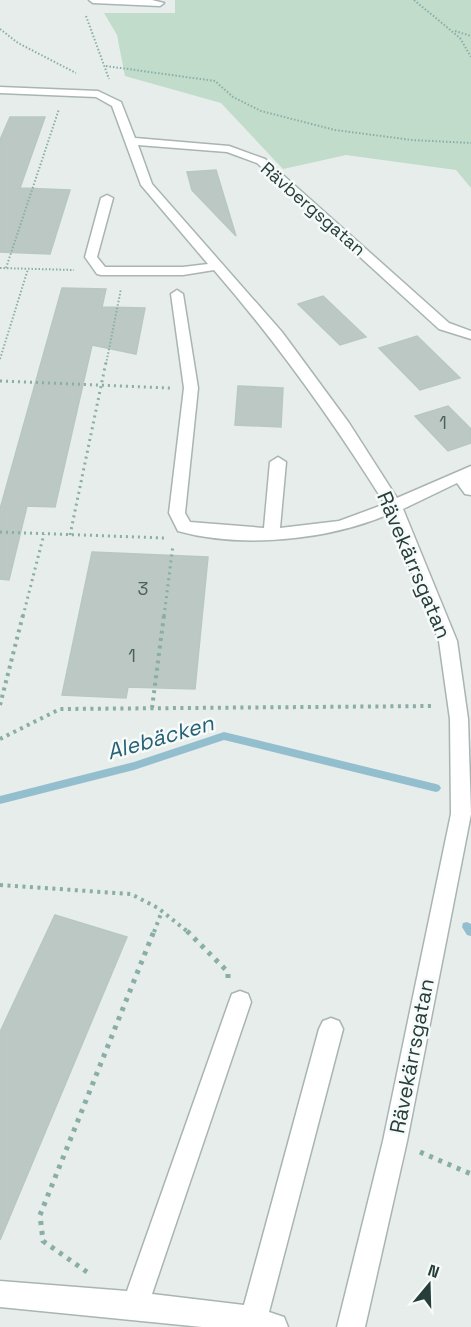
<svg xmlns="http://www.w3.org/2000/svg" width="471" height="1327" font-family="'Space Grotesk',sans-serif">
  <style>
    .green { fill: #c1dccb }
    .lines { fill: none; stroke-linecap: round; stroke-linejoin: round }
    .stream { fill: #93becd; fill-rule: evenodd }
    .building { fill: #bbc8c4; stroke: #b9c7c2; stroke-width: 1.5 }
    .minor-casing { stroke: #a9b5b2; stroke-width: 3 }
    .path-far3 { stroke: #89aea6; stroke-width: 2; stroke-dasharray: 1.5 2; stroke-linecap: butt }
    .path-far2 { stroke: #89aea6; stroke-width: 3; stroke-dasharray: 2 4; stroke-linecap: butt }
    .path-far1 { stroke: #89aea6; stroke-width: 4; stroke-dasharray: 3 4.5; stroke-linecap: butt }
    .path { stroke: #89aea6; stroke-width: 5; stroke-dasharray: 4 6; stroke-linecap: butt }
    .minor { fill: #fff; fill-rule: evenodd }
    .labels { text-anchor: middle; stroke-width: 5; stroke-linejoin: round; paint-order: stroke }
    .far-street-label { font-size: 18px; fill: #263e3a; stroke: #f6faf9 }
    .number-label { font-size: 18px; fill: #4b605c }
    .street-label { font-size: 21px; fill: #263e3a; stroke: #f6faf9 }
    .water-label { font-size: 22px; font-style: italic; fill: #256075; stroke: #f6faf9 }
  </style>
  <rect width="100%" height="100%" fill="#e6edeb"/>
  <path class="green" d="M175,0H471V188L456,170L346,155L283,169L221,103L125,76L117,35L104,13H175Z"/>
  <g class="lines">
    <path class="stream" d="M224,732L436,784L439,785L441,788L439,791L436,792L224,740L134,770L0,804V796L134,762Z
      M467,922L471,924V936L467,935L462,927L463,923Z"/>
  </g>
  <path class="building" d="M10,117H45L20,188L70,190L50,254L0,252V140Z
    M216,170L236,236L192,190L187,172Z
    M62,288L106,289L102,307L145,308L136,354L92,345L55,507L27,506L9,580L0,579V509Z
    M323,296L366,337L340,345L298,304Z
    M417,336L460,378L420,390L379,348Z
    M238,386L283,388L281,427L235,425Z
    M448,406L471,429V443L448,451L415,416Z
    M92,552L208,557L195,689L128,687L126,698L62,695Z
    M55,915L127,937L0,1240V1032Z"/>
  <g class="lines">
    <defs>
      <path id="minor" d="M89,0H152L164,3L160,6L93,3Z
        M0,87L98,91L121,102L135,138L229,146L265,159L449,323L471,331V339L439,329L257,163L227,152L138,145L152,184L282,332L349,423L397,498L471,466V495L465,494L457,483L403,509L457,641L468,719L471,814L407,1141L365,1327H337L383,1141L451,814L450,719L439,641L389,514C329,540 242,549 178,531L169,513L184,388L171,294L177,290L183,294L198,388L185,513L190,522L264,528L270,462L278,457L286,462L280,528L339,521L385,504C333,421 278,344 214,270L183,275H101L97,274L85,257L101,198L107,195L113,198L97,257L105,267H183L208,264L141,185L112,106L96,97L0,93Z
        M240,991L248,994L251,1002L152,1294L244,1305L319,1029L323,1021L331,1018L339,1021L343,1029L269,1312L284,1317L288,1327H202L0,1307V1281L127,1291L229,1002L232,994Z"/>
    </defs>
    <use href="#minor" class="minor-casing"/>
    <path class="path-far3" d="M414,0L460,38L471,57
      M86,16L109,79
      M0,29L18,43L76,73
      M455,31L471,36
      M106,66L215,81L233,97L261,111L335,130L412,140L471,143
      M0,268L74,270
      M6,268L59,109
      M0,359L28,269
      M106,364L121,289"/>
    <path class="path-far2" d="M0,381L170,388
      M0,532L164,538
      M70,535L106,362
      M23,616L44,534
      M164,616L173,545"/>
    <path class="path-far1" d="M0,705L23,615
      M152,708L164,615
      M0,739L60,709L433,706
      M0,885L131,894L158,908L188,932
      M154,932L162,911"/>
    <path class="path" d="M187,931L228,972V981
      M420,1152L471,1174
      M87,1272L43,1241L40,1215L154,931"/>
    <use href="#minor" class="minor"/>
  </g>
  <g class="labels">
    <g class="far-street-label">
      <text transform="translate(313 209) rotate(41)" y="6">Rävbergsgatan</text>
    </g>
    <g class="number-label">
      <text x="443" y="429">1</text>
      <text x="143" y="595">3</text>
      <text x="132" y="662">1</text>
    </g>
    <g class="street-label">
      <text transform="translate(414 565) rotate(67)" y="7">Rävekärrsgatan</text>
      <text transform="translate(412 1056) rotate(-79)" y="7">Rävekärrsgatan</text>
    </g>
    <g class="water-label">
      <text transform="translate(160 737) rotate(-16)" y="8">Alebäcken</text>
    </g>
  </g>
  <g transform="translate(429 1285) rotate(19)" stroke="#f6faf9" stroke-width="4.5" paint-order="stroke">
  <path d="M0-4.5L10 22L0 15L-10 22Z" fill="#263e3a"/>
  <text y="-9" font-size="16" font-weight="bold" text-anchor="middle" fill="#263e3a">N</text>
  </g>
</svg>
